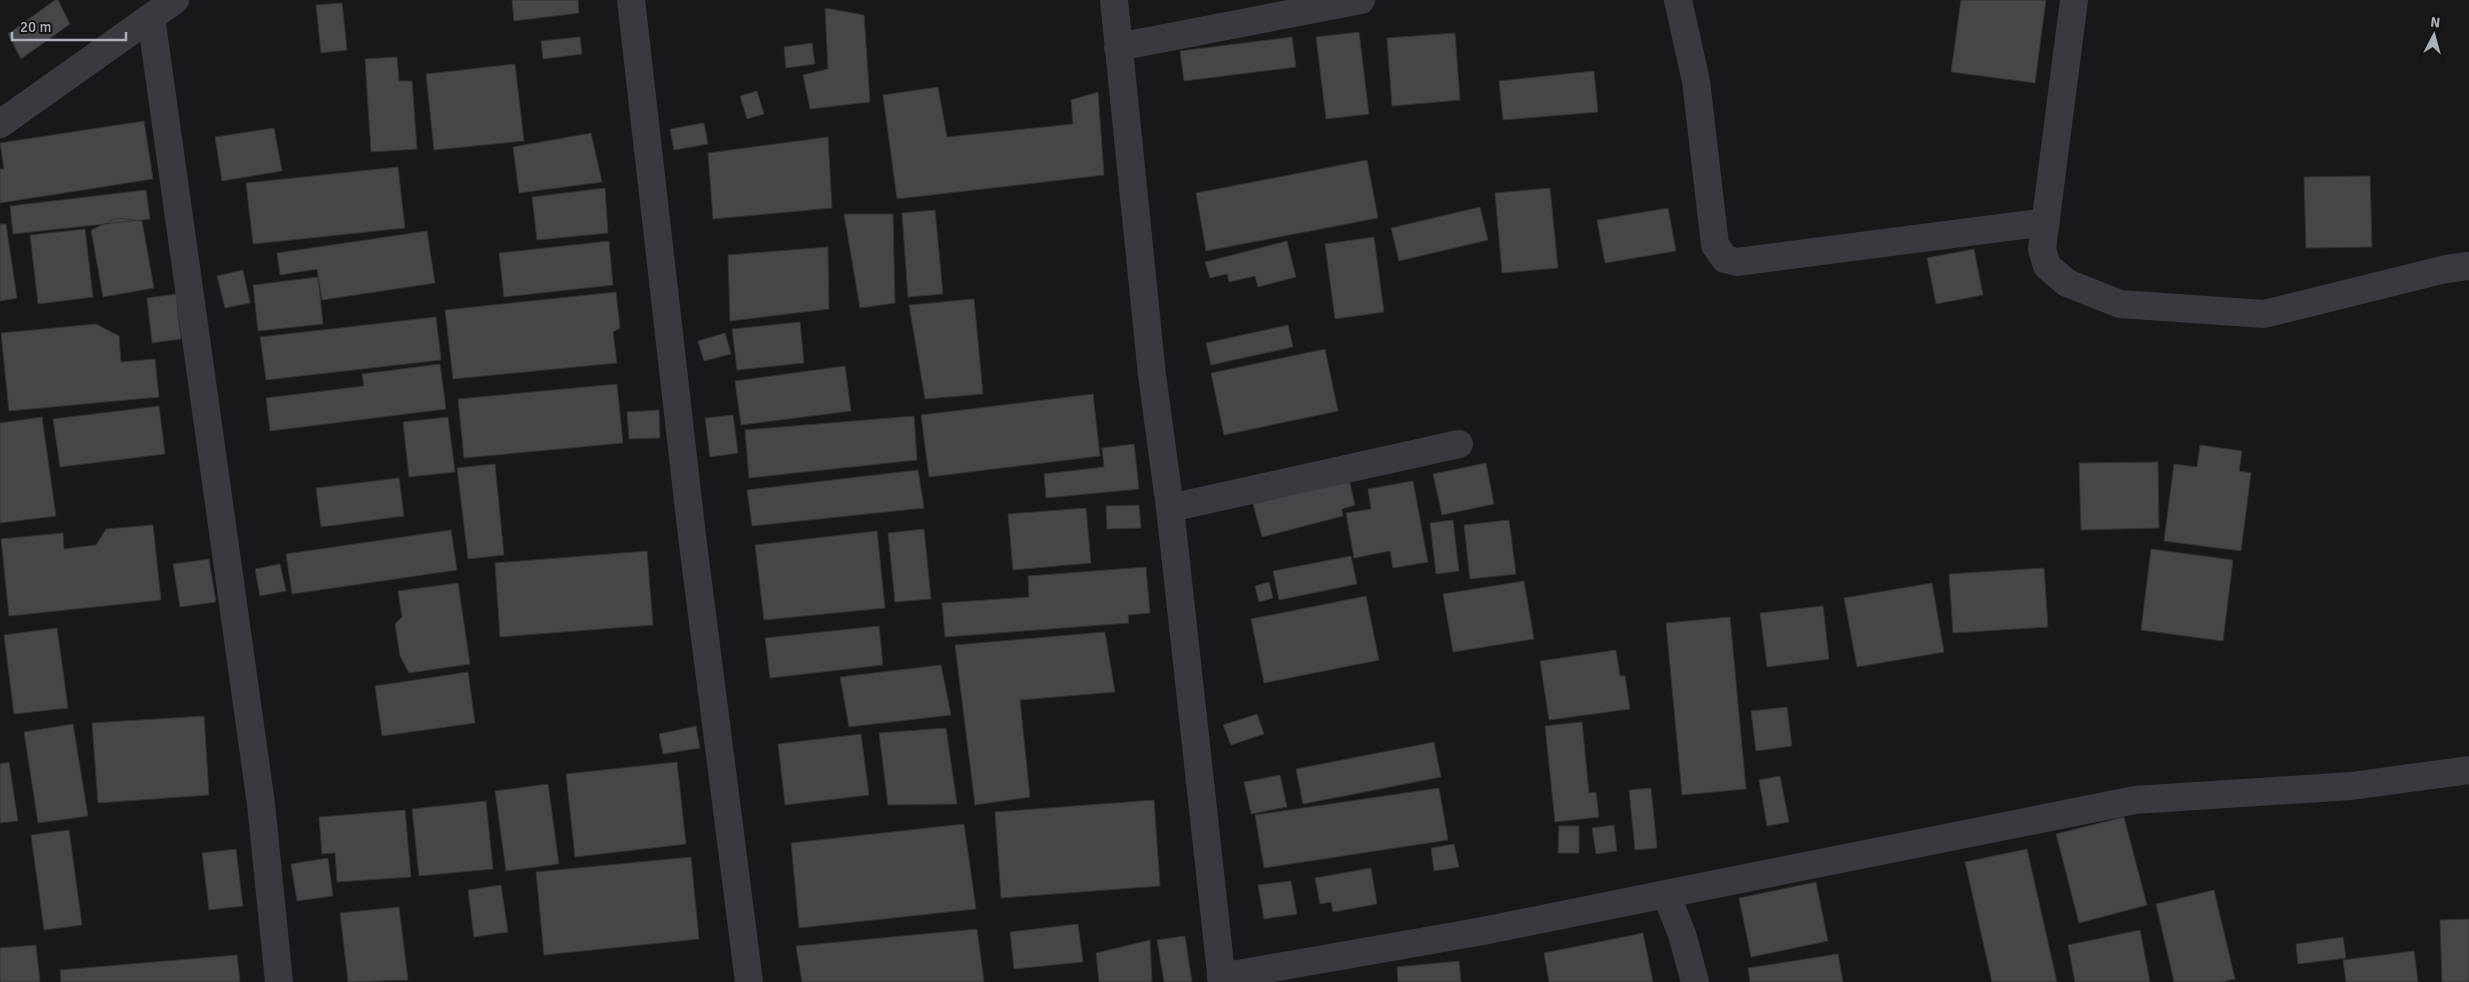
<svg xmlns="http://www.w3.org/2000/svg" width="2469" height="982" font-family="Signika,sans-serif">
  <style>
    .building { fill: #45464a; stroke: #323236 }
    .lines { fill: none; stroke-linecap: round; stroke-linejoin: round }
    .minor { stroke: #393a3f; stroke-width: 28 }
  </style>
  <rect width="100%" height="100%" fill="#18181a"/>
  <path class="building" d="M55,0H58L70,24L21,59L8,34Z
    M512,0H578L579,13L514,21Z
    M1961,0H2046L2035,83L1951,72Z
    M342,3L347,50L321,53L316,5Z
    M825,8L864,15L870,102L810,109L803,75L828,69Z
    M1359,32L1369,114L1326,119L1316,37Z
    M1455,33L1460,100L1392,106L1387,38Z
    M580,37L582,54L543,59L541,41Z
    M1292,37L1296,67L1184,81L1180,51Z
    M812,43L815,64L786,68L784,47Z
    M397,57L399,81H412L417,149L371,152L365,59Z
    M515,64L524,141L434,150L426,74Z
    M1594,71L1598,112L1503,120L1499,81Z
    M938,87L947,137L1073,124L1071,100L1098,92L1104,175L897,199L883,95Z
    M757,91L764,114L747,119L740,96Z
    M144,121L153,179L0,203V169H4L0,143Z
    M704,123L708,144L674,150L670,129Z
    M274,128L282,171L222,181L215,137Z
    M591,133L602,182L519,193L513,147Z
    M828,137L832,208L713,219L708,153Z
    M1367,160L1378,218L1206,251L1196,193Z
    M398,167L405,228L253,244L246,183Z
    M2370,176L2372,247L2306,248L2304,177Z
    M605,188L608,233L537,240L532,197Z
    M1550,188L1558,268L1502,273L1495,193Z
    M146,190L150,219L13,234L10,206Z
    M1480,207L1488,240L1399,261L1391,228Z
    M1668,208L1676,251L1605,263L1597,220Z
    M935,210L943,294L908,297L902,213Z
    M844,214H893L895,303L860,308Z
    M117,218L142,221L154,288L103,297L91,230Z
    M0,224H6L17,298L0,301Z
    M85,229L93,297L38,304L30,235Z
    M427,231L435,283L322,300L317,269L280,275L277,253Z
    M1374,237L1384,312L1335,319L1325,244Z
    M609,241L613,285L504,297L499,253Z
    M1287,241L1296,277L1258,287L1255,276L1229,282L1227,274L1210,278L1205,262Z
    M828,247L829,309L730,321L728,255Z
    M1974,249L1983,295L1936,304L1927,258Z
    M243,270L250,303L225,308L217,276Z
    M318,277L323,324L258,331L253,285Z
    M616,292L620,328L613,332L617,363L453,379L445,310Z
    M176,294L181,339L152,343L147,298Z
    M974,299L983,394L925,399L909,305Z
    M436,317L441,360L266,380L260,337Z
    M800,322L804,363L737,370L732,329Z
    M96,324L119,336L121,362L155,359L159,397L9,411L1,333Z
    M1288,325L1293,347L1211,365L1206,343Z
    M725,333L731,354L704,361L698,341Z
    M1325,349L1338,411L1224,435L1211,373Z
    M440,364L446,409L270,431L266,398L364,386L362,374Z
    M845,366L851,411L741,425L735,381Z
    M617,384L623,443L464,458L458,399Z
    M1093,394L1100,456L929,477L921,415Z
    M159,406L165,454L60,467L53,419Z
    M659,410L660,438L629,439L627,412Z
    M733,415L738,453L710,457L705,418Z
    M914,416L917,460L749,478L745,430Z
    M42,417L56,516L0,523V423Z
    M448,417L455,472L409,477L403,422Z
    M1134,444L1139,489L1046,498L1044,474L1104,467L1102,448Z
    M2200,445L2242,451L2239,471L2251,473L2241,551L2164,541L2174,464L2197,467Z
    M2158,462L2159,528L2081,530L2079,463Z
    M1486,463L1494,504L1442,515L1433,474Z
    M495,464L504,555L468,559L457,468Z
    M918,470L924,508L752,526L747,490Z
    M399,478L404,516L321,527L316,488Z
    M1349,479L1355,505L1342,509L1343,516L1262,537L1253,504Z
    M1413,481L1428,562L1393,568L1390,551L1354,558L1346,513L1371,509L1368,489Z
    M1139,505L1141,528L1107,529L1106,506Z
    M1086,508L1091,563L1013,570L1008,514Z
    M1453,520L1459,571L1436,574L1430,523Z
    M1509,520L1516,574L1470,579L1464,525Z
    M153,525L161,600L9,616L1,539L63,533L64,549L96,545L106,529Z
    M924,529L931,599L895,602L888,533Z
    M451,530L457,570L292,594L286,554Z
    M877,531L885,608L764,620L755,545Z
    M2151,549L2233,560L2223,641L2141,630Z
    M647,551L653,625L500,637L495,563Z
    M1351,556L1357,584L1279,600L1273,571Z
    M209,559L216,602L180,607L173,564Z
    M280,564L286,591L260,596L255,569Z
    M1146,567L1150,613L1128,615L1129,623L945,637L942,603L1029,597L1028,576Z
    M2044,568L2048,627L1953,633L1949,574Z
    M1524,581L1534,639L1453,652L1443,594Z
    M1269,582L1273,598L1259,602L1255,586Z
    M458,583L470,664L409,673L400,656L395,624L402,617L398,591Z
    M1932,583L1944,652L1857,667L1844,598Z
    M1366,596L1379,660L1264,683L1251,619Z
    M1823,606L1829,659L1767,667L1760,613Z
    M1730,617L1746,789L1682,795L1666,623Z
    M879,626L883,665L770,678L765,638Z
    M57,628L68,708L14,714L4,635Z
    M1105,632L1115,692L1020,700L1030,797L975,805L955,645Z
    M1616,650L1620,676H1625L1630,709L1549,720L1540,661Z
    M941,665L951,715L849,727L840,677Z
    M468,672L475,723L382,736L375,686Z
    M1787,707L1792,746L1756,751L1751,711Z
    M1257,714L1264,734L1231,745L1223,725Z
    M204,716L209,795L98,803L92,723Z
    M1582,722L1589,793L1596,792L1599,817L1555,822L1545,726Z
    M73,724L88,816L38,823L24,732Z
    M696,726L700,748L663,754L659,734Z
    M946,728L957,804L888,805L879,733Z
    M861,734L869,795L785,805L778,744Z
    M1434,742L1441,777L1303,804L1296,769Z
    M9,762L18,821L0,823V764Z
    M677,762L686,844L575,857L566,774Z
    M1280,775L1287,807L1251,814L1244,782Z
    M1780,776L1789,822L1767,826L1759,780Z
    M548,784L559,864L506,871L495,791Z
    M1439,788L1448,840L1264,868L1255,815Z
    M1651,788L1657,848L1635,850L1629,790Z
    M1154,800L1160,886L1001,898L995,812Z
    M486,801L493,869L419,876L412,809Z
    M405,810L411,877L337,882L335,853L322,854L319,817Z
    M2124,817L2147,905L2079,923L2056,834Z
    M964,824L976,909L799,928L791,843Z
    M1614,825L1617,851L1596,854L1592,828Z
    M1559,826H1579V853H1558Z
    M69,830L82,925L44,930L31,835Z
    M1454,844L1459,867L1434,871L1431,848Z
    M236,849L243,906L209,910L202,853Z
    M2027,849L2057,982H1992L1965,862Z
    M691,857L699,939L544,955L536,872Z
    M328,858L333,896L297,901L291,864Z
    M1371,868L1377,904L1333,912L1331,902L1320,904L1315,878Z
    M1291,881L1297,914L1264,919L1258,885Z
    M1816,882L1828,941L1751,957L1739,898Z
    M501,885L508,932L474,937L468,890Z
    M2214,890L2235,979L2222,982H2174L2156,904Z
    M399,907L408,980L348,982L340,913Z
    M2469,919V982H2442L2440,920Z
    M1078,924L1083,962L1014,969L1010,932Z
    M977,929L984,982H802L796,946Z
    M2140,930L2150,982H2075L2068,945Z
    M1643,933L1653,982H1549L1544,953Z
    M1185,936L1192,982H1164L1157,940Z
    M2343,937L2346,958L2298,964L2296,944Z
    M1150,940L1152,982H1099L1096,953Z
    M36,945L40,982H0V948Z
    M2414,951L2418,982H2346L2343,960Z
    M1838,954L1843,982H1750L1748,968Z
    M237,955L240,982H61L60,970Z
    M1459,961L1461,982H1398L1397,967Z"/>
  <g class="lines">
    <path class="minor" d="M631,0L692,536L749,982
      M1114,0L1152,375L1170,508L1222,982
      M1678,0L1696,81L1715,245L1725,259L1737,262L2046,222
      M2074,0L2042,249L2047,266L2067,283L2120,304L2264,314L2446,269L2469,266
      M151,17L261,804L279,982
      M1118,47L1361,0
      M0,124L175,0
      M1170,508L1459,444
      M1666,894L2135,800L2351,786L2469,770
      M1221,977L1483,931L1666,894L1682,934L1695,982"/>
  </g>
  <g transform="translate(2434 35) rotate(6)" stroke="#131315" stroke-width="4" paint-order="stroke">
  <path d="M0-4L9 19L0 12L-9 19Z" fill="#abb0b9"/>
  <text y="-8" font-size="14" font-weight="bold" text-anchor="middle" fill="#abb0b9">N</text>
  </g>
  <path d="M12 32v8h114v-8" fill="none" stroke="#abb0b9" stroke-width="2.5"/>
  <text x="20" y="32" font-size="15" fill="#abb0b9" stroke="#131315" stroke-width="4" paint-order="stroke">20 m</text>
</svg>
